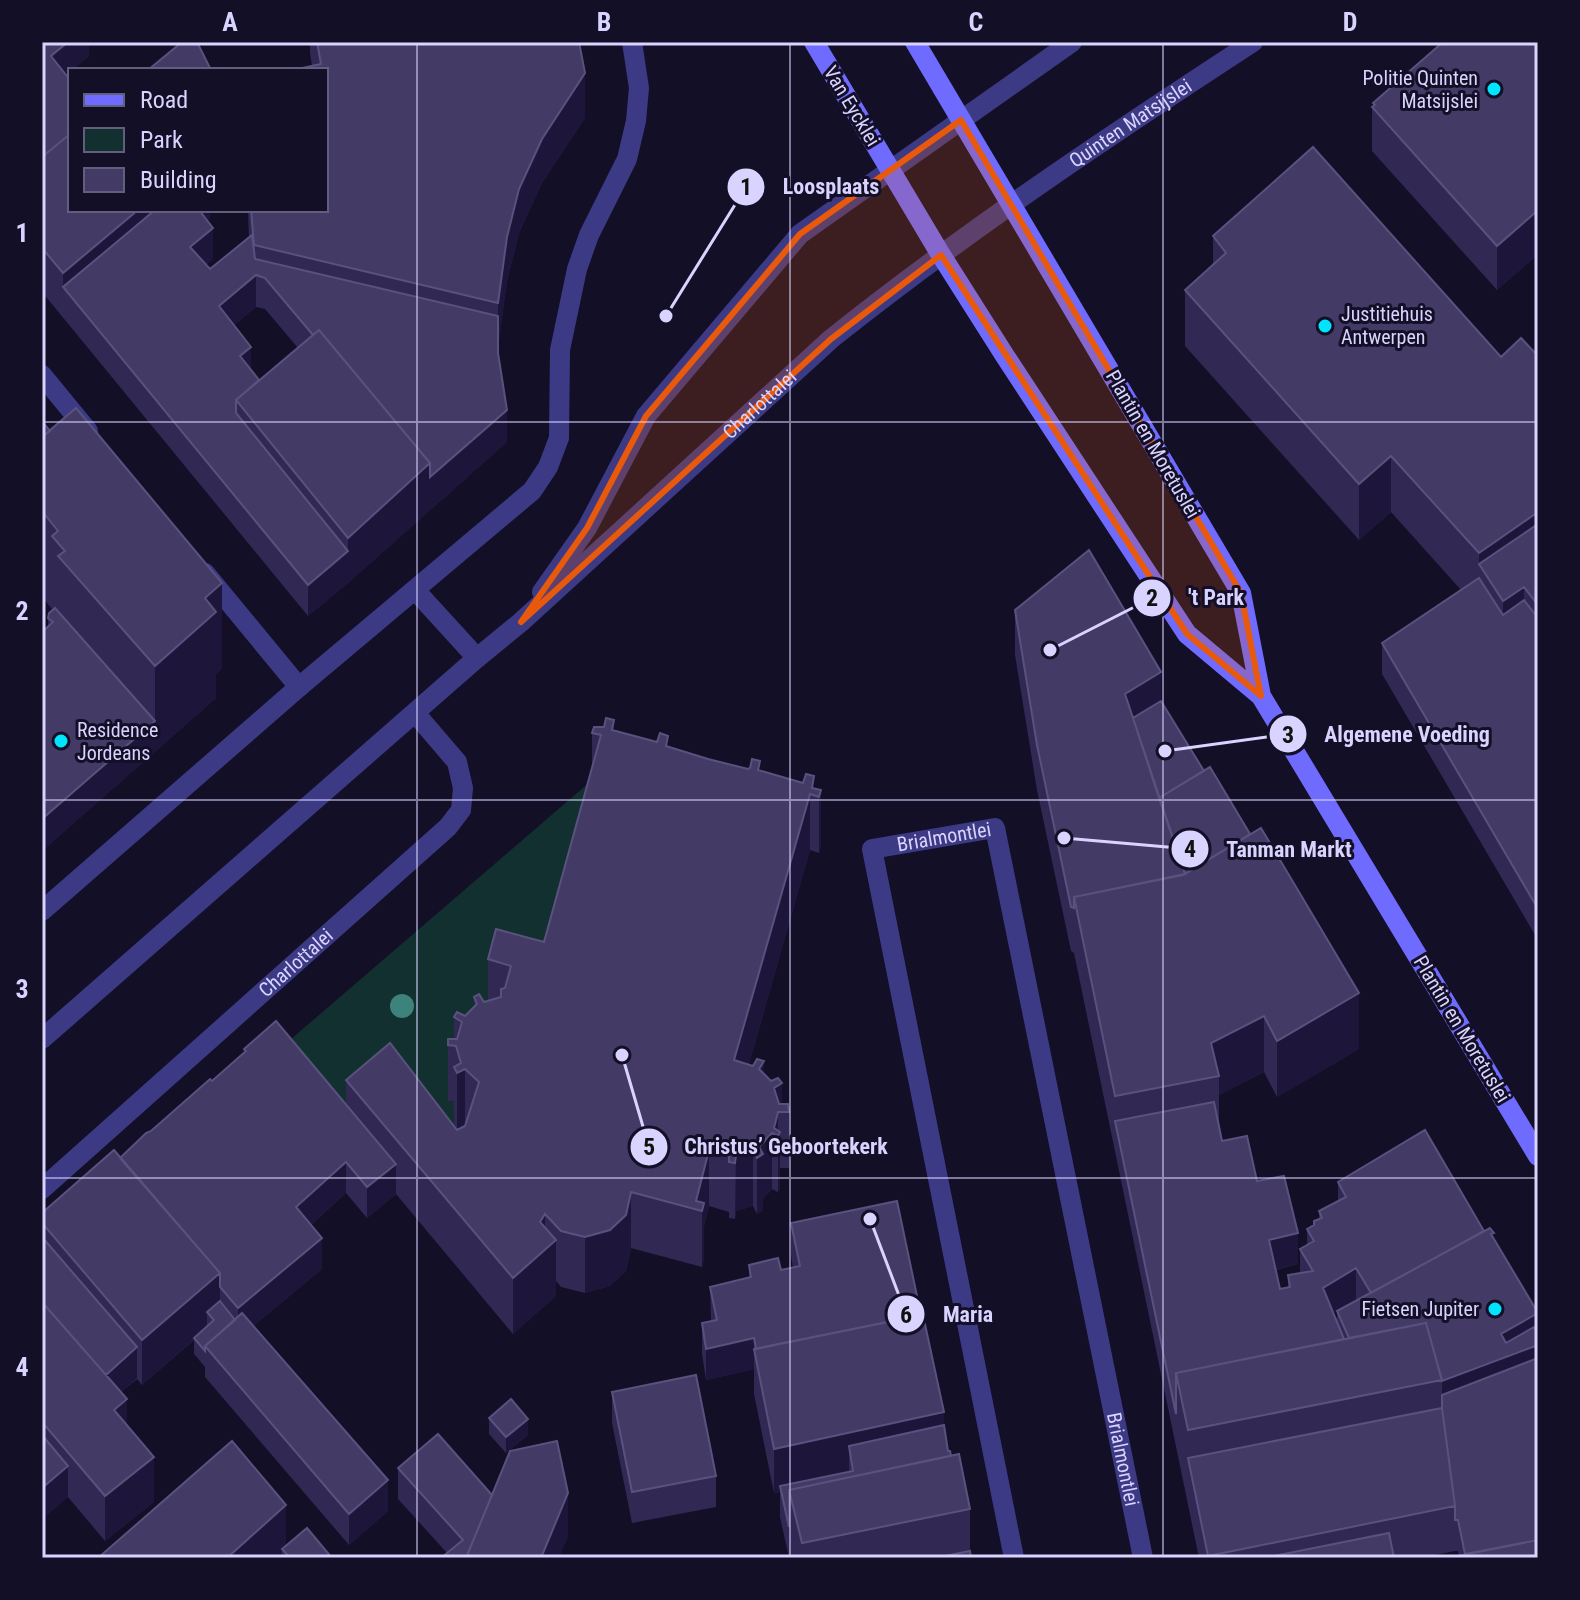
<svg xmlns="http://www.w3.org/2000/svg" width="1580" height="1600" font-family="'Roboto Condensed',sans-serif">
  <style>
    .green { fill: #12302f }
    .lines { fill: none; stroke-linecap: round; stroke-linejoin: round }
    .minor { stroke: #3d3a85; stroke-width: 20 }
    .tertiary { stroke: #3d3a85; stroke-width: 20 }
    .secondary { stroke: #6f6bff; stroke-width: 20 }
    .tree { fill: #3d827b }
    .wall { fill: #312854; fill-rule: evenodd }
    .shaded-wall { fill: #1d163a }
    .building { fill: #433a66; stroke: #5a527e; stroke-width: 2 }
    .marked { fill: #e8590c; fill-opacity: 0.2; stroke: #e8590c; stroke-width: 6; stroke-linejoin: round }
    .grid { fill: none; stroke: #d9d4ff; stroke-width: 2; stroke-opacity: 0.55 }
    .poi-dot { fill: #00e5ff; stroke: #130f26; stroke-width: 3 }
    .labels { text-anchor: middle; stroke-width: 6; stroke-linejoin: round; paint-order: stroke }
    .poi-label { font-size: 20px; fill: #d9d4ff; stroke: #130f26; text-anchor: end }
    .street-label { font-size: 20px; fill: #d9d4ff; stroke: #130f26 }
    .leader { fill: none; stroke: #d9d4ff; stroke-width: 3 }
    .callout-dot { fill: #d9d4ff; stroke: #130f26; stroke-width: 3 }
    .mark-label { font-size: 24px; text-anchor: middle; font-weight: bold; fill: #111 }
    .callout-label { font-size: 22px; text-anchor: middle; font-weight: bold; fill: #d9d4ff; stroke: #130f26; stroke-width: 6; stroke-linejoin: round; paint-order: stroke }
    .neatline { fill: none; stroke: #d9d4ff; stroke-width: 3 }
    .grid-label { font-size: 26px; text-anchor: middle; font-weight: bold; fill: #d9d4ff }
  </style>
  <rect width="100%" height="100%" fill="#130f26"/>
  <path class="green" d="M591,781L544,998L456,1102L465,1125L479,1138L346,1136L276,1052Z"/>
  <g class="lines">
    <g class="minor">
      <path d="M42,375L88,431"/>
      <path d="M205,573L299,687"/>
      <path d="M415,590L477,658"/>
      <path d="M42,911L299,687L532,491L548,467L559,438L560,350L577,269L589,235L627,159L636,121L639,88L632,42"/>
      <path id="s1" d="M42,1189L448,827L461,810L463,788L457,762L415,713"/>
      <path id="s2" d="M1014,1558L872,849L995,828L1143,1558"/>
    </g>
    <g class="tertiary">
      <path d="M542,592L587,528L646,416L800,234L1072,42"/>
      <path id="s3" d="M42,1039L477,658L521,622L831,339C965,232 1109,136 1253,42"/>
    </g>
    <path class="secondary" d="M814,42L941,255L1005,356L1187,634L1261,696L1538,1156
      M915,42L1241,593L1261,696"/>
  </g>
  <circle class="tree" cx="402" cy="1006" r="12"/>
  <path class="wall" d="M42,42H89V56L72,70H70V72L66,75L70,210H210V219L207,221L213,259L206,265L210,269L249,238L248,210H326L312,66L310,53V42H579L585,118L542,183L519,233L507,281L498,347L507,442L348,583L308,616L42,292ZM256,307L265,309L298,348L259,380L251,371L234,325Z
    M1538,42V256L1537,255L1497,290L1372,151V107L1373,106V103Z
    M1213,236L1501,357L1538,356V940L1382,674V643L1461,590L1391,512L1359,540L1185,346V290L1213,265Z
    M42,421L222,668L216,674V698L42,851V632L48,627V618L52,609L42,597Z
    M1015,610L1161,701L1359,1049L1277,1097L1264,1072L1219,1095V1124L1222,1141L1257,1181L1298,1264L1276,1270L1280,1289L1288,1287V1275L1300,1273V1249L1307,1245V1229L1314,1225L1319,1219V1211L1338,1201V1182L1484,1231L1494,1238L1538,1558L1459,1556L1458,1551H1455L1420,1558H1199L1074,953L1071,951L1037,790L1015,655ZM1356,1299L1357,1300L1337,1311V1323L1333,1313Z
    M614,730L708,759L748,769L760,771L821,790V846L819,853L810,850L749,1064L764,1074L782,1104L789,1112V1168H780V1188L778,1192L772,1189L763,1199V1210L757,1214L753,1206L736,1211L735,1219L729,1218V1212L709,1206L704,1226V1259L702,1267L631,1248L626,1271L610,1286L585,1293L561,1287L556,1281V1296L513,1334L396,1194L367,1218L346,1193L311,1225L322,1269L253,1326L388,1511L349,1545L205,1377V1367L194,1354V1340L142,1385L137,1379L121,1392L127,1425L154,1502L105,1541L68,1497L42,1519V1213L120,1158L212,1081L244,1053V1049L346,1105V1080L457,1130L466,1125H465L457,1129L454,1124V1101H448V1039H454V1017L465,1016L474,1008V997L484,1002L488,1000V959L544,942L592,769V733Z
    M791,1223L944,1425L948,1451L970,1509V1551L971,1558H789L780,1517V1492L774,1493L754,1394V1369L706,1380L702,1354V1323L711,1321L710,1287L749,1277V1265L781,1270L793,1268L791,1255Z
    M612,1392L716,1476V1507L632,1523L612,1423Z
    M489,1418L528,1435L506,1453L489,1434Z
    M398,1468L492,1495L568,1537L447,1553L398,1499Z
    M286,1545L332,1558H282V1554L98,1558Z"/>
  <path class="shaded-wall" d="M68,42H89V56L72,70H70V72L51,88V56Z
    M585,73V118L542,183L519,233L507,281L498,347V303L507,237L519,189L542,139Z
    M138,210H192L63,287V273Z
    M192,210H210V219L192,233Z
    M1537,211V255L1497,290V246Z
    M213,228V259L190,278V247Z
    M256,275V307L219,337V306Z
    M251,347V378L240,356Z
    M507,410V442L348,583L308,616V585L348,551V538L430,463Z
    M1391,456V512L1359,540V484Z
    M1538,512V568L1479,565V553Z
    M222,583V668L216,674V698L42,851V819L155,721V666L205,598Z
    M1524,587V631L1503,646V601Z
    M1161,672V717L1129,736L1125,694Z
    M821,790V846L819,853V797Z
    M810,794V850L734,1116V1060Z
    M1359,993V1049L1277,1097V1041Z
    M1264,1016V1072L1219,1095V1076L1211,1043Z
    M764,1061V1117L759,1069Z
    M465,1069V1125L457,1129V1073Z
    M782,1083V1112H778V1136L774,1134V1088Z
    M780,1132V1188L778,1192V1136Z
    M772,1133V1189L763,1199V1210L757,1214V1158L759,1147Z
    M709,1150V1206L704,1226V1259L702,1267V1211L696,1201Z
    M753,1150V1206L736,1211L735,1219L736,1155Z
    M346,1162V1193L296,1238V1207Z
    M396,1164V1195L367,1218V1187Z
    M631,1192V1248L626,1271L610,1286L585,1293V1237Z
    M545,1214V1250L556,1240V1296L513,1334V1278Z
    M1298,1233V1264L1269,1271V1240Z
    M322,1238V1269L242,1335L238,1333V1308Z
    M1356,1268V1299L1323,1319V1288Z
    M220,1273V1317L207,1312V1328L142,1385V1340Z
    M1538,1313V1389L1442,1426V1381L1501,1334Z
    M754,1338V1369L706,1380V1349Z
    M137,1347V1378L99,1411V1380Z
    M127,1399V1444L114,1410Z
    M944,1412V1456L853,1471L849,1446V1477L780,1486V1492L774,1493V1449Z
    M528,1419V1435L506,1453V1437Z
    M154,1457V1502L105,1541V1496Z
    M68,1466V1497L42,1519V1488Z
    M388,1480V1511L349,1545V1514Z
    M568,1493V1537L559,1558H541Z
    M286,1505V1550L282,1549V1554L277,1558H227Z"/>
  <path class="building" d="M42,42H68L51,56L70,80V134L42,157Z
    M182,42H197L211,70H148Z
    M317,42H579L585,73L542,139L519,189L507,237L498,303L254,245L251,210H326V70H293L321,64Z
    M1443,42H1538V212L1537,211L1497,246L1372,107L1375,105L1373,103Z
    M70,134V210H138L63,273L42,248V157Z
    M1313,147L1501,357L1521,338L1538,356V512L1479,553L1391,456L1359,484L1185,290L1226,253L1213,236Z
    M155,210H199L213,228L190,247L210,269L252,235L255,259L498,316V353L507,410L430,477V463L319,330L313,335L265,278L256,275L219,306L251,347L240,356L259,380L236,400V413L348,551L308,585L63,287Z
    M319,330L430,463L348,538L236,400Z
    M76,408L222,583L205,598L216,612L155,666L58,556L65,551L52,536L58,531L42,511V437Z
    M42,421L50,431L42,437Z
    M1538,524V605L1524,587L1503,601L1479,564Z
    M1089,550L1161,672L1125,694L1185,874L1074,897V908L1071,907L1037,745L1015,610Z
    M1479,578L1503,615L1524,600L1538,618V909L1382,643Z
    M55,608L155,721L42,819V632L53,622L48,618L49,613Z
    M1161,701L1204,771L1159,798L1133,718Z
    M606,718L614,720L612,730L657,742L660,733L668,736L666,746L708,759L748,769L750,768L752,759L760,761L758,770L803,783L806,774L814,776L812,788L821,790L819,797L810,794L734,1060L753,1066L757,1059L764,1061L759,1069L771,1081L778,1078L782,1083L774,1088L779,1104H788L789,1112H778L774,1128L780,1132L778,1136L772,1133L759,1147L763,1154L757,1158L753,1150L736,1155L735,1163L729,1162V1156L709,1150L696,1201L704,1203L702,1211L631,1192L626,1215L610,1230L585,1237L561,1231L545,1214L540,1222L556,1240L513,1278L346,1080L390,1043L457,1130L465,1126L479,1082L465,1069L457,1073L454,1067L461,1063L456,1046L448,1045V1039H457L462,1022L454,1017L457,1012L465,1016L477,1004L474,997L479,994L484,1002L501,997V989L505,988L511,966L488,959L496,929L544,942L601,735L592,733L594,727H604Z
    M1210,767L1250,834L1185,874L1159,798Z
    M1261,828L1359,993L1277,1041L1264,1016L1211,1043L1219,1076L1115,1096L1074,897L1183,875Z
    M276,1021L396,1164L367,1187L346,1162L296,1207L322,1238L238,1308L220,1287V1273L120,1158L146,1133L151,1131L210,1079L212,1081L246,1051L244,1049Z
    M1214,1102L1222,1141L1247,1136L1257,1181L1284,1176L1298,1233L1269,1240L1280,1289L1290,1287L1288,1275L1313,1271L1300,1249L1314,1241L1307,1229L1314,1225V1221L1322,1218L1319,1211L1346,1197L1338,1182L1425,1130L1484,1231L1371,1293L1356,1268L1323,1288L1344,1339L1176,1373V1414L1115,1121Z
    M114,1150L220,1273L142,1340L42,1223V1213Z
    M897,1201L921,1315L756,1349L754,1338L706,1349L702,1323L717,1320L710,1287L751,1277L749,1265L778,1258L781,1270L800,1266L791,1223Z
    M1490,1228L1494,1233L1491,1234L1538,1313L1501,1334L1506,1343L1534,1327L1538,1334V1345L1442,1381L1426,1323L1349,1338L1337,1311Z
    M42,1237L137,1347L106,1375L42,1302Z
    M220,1301L235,1320L205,1346V1351L194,1338L214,1320L207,1312Z
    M42,1302L127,1399L114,1410L154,1457L105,1496L42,1422Z
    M242,1313L388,1480L349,1514L205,1346Z
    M923,1315L944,1412L774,1449L754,1349Z
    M1426,1323L1442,1380L1188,1430L1176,1373Z
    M1538,1358V1540L1465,1554L1458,1520H1455V1506L1442,1408V1395Z
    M696,1375L716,1476L632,1492L612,1392Z
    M511,1399L528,1419L506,1437L489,1418Z
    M1442,1408L1455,1506L1208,1556L1188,1458Z
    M944,1425L948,1451H950L951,1456L789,1490V1527L780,1486L853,1471L849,1446Z
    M438,1434L492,1495L466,1558H441L463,1540L398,1468Z
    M42,1435L68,1466L42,1488Z
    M232,1441L286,1505L227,1558H98Z
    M557,1441L568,1493L541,1558H466L510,1451Z
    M959,1454L970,1509L802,1543L789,1490Z
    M307,1528L332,1558H290L282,1549Z
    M1389,1533L1394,1558H1264Z
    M1538,1540V1558H1448Z
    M970,1551L971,1558H935Z"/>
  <path class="marked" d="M961,120L1241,593L1261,696L1187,634L941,255L831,339L521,622L587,528L646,416L800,234Z"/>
  <path class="grid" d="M417,42V1558M790,42V1558M1163,42V1558M42,422H1538M42,800H1538M42,1178H1538"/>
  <g class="poi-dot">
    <circle cx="1494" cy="89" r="8"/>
    <circle cx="1325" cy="326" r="8"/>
    <circle cx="61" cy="741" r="8"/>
    <circle cx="1495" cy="1309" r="8"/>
  </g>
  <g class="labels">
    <g class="poi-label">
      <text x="1478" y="85">Politie Quinten<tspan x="1478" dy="23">Matsijslei</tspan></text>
      <text x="1341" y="321" text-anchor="start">Justitiehuis<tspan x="1341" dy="23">Antwerpen</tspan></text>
      <text x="77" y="737" text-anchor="start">Residence<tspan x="77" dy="23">Jordeans</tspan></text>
      <text x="1479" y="1316">Fietsen Jupiter</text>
    </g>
    <g class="street-label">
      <text transform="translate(852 106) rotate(59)" y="7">Van Eycklei</text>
      <text dy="7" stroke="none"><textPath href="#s3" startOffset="1424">Quinten Matsijslei</textPath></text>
      <text dy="7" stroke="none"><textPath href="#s3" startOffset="958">Charlottalei</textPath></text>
      <text transform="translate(1153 444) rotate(60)" y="7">Plantin en Moretuslei</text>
      <text dy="7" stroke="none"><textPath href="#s2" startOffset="796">Brialmontlei</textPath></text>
      <text dy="7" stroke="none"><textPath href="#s1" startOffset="340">Charlottalei</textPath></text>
      <text transform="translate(1462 1029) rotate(59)" y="7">Plantin en Moretuslei</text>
      <text dy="7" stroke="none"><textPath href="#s2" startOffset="1492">Brialmontlei</textPath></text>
    </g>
  </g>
  <path class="leader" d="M666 316L746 187M1050 650L1152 598M1165 751L1288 734M1064 838L1190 849M622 1055L649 1147M870 1219L906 1314"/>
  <g class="callout-dot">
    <circle cx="666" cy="316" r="8"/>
    <circle cx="1050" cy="650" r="8"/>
    <circle cx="1165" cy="751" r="8"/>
    <circle cx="1064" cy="838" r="8"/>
    <circle cx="622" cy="1055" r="8"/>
    <circle cx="870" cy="1219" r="8"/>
    <circle cx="746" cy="187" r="20"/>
    <circle cx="1152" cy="598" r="20"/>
    <circle cx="1288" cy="734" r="20"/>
    <circle cx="1190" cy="849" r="20"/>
    <circle cx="649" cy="1147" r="20"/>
    <circle cx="906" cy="1314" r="20"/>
  </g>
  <g class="mark-label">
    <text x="746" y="195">1</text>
    <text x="1152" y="606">2</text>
    <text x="1288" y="743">3</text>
    <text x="1190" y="857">4</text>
    <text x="649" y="1155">5</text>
    <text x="906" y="1323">6</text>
  </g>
  <g class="callout-label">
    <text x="831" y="194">Loosplaats</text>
    <text x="1216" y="605">'t Park</text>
    <text x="1407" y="742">Algemene Voeding</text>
    <text x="1289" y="857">Tanman Markt</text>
    <text x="786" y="1154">Christus’ Geboortekerk</text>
    <text x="968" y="1322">Maria</text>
  </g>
  <rect width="1580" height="1600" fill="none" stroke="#130f26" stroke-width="88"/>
  <rect x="68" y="68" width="260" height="144" fill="#130f26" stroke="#625e7d" stroke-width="2"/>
  <rect x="84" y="94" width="40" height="12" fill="#6f6bff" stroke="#625e7d" stroke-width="2"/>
  <text x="140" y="108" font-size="24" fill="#d9d4ff">Road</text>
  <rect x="84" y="128" width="40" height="24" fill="#12302f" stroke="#625e7d" stroke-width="2"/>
  <text x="140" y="148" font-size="24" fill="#d9d4ff">Park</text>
  <rect x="84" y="168" width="40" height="24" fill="#433a66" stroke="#625e7d" stroke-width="2"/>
  <text x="140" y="188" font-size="24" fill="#d9d4ff">Building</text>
  <rect x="44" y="44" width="1492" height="1512" class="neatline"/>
  <g class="grid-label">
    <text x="230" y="31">A</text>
    <text x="604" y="31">B</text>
    <text x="976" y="31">C</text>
    <text x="1350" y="31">D</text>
    <text x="22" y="242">1</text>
    <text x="22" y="620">2</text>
    <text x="22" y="998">3</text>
    <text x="22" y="1376">4</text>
  </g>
</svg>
